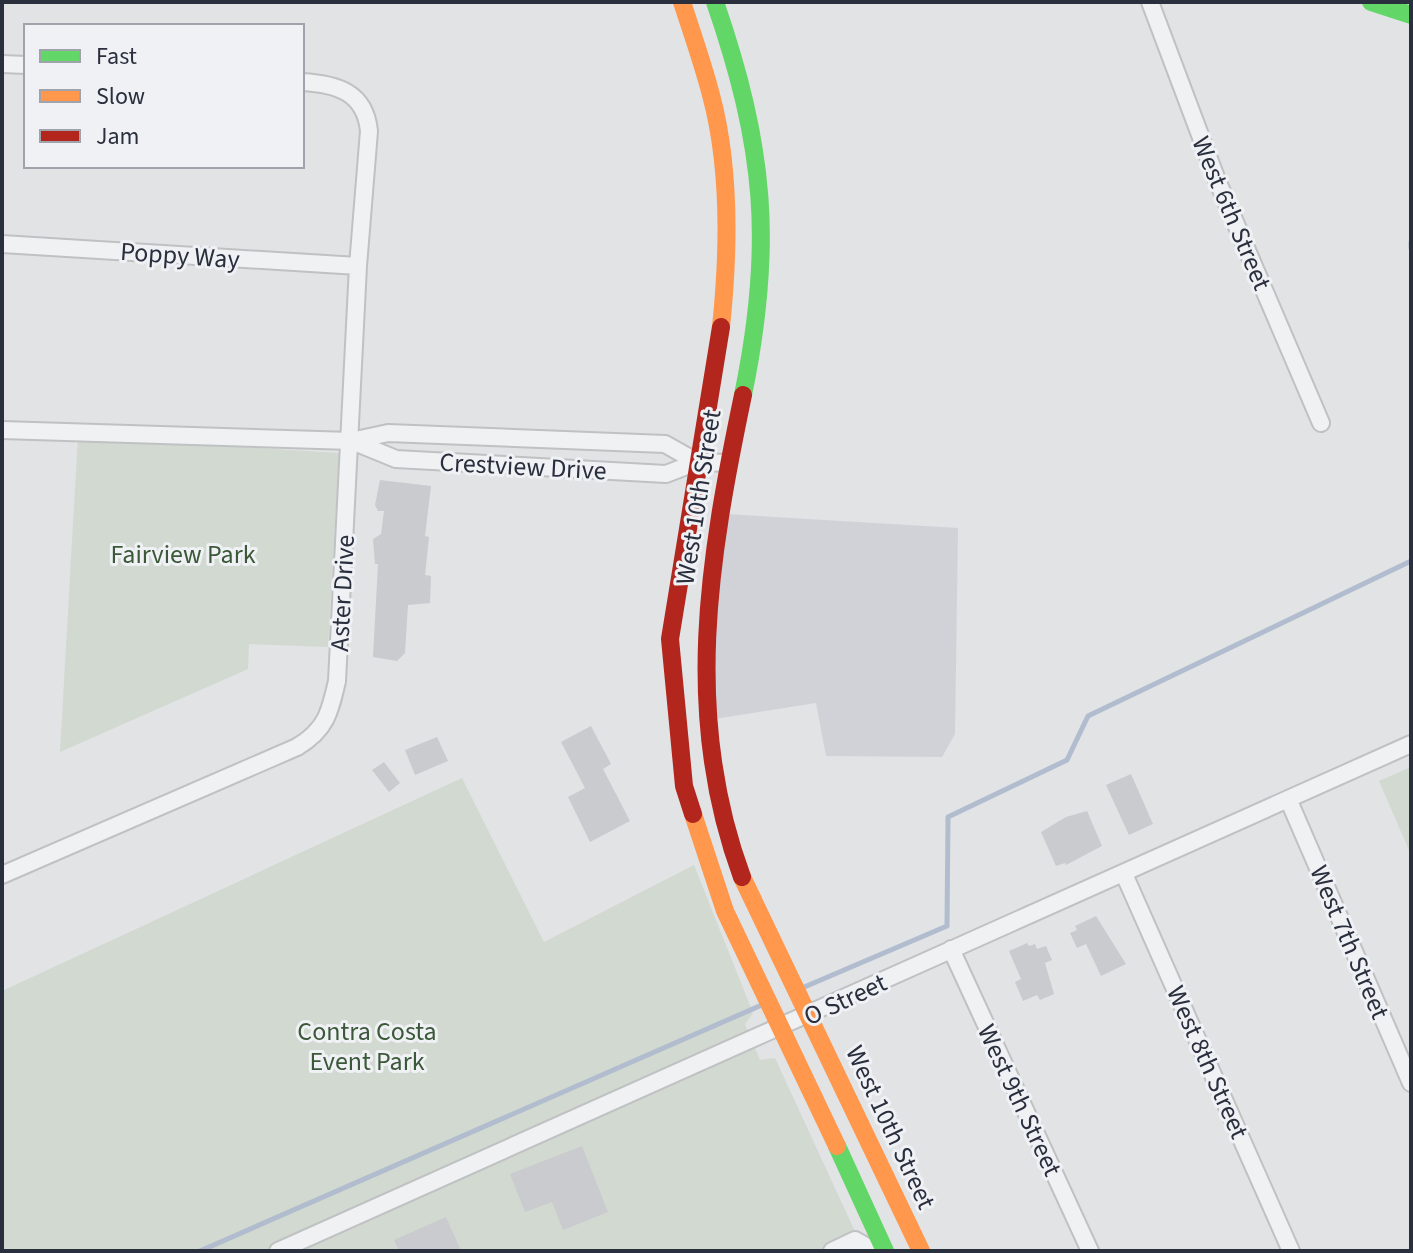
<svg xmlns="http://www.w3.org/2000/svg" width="1413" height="1253" font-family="'Source Sans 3',sans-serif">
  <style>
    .built { fill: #d0d2d8 }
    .green { fill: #d1d9d1 }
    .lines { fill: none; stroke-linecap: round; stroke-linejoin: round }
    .stream { stroke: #b1bdcf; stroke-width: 5 }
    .building { fill: #c9cbce }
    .street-casing { stroke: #bfc1c3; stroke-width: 20 }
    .street { stroke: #f0f1f3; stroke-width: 16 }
    .fast { stroke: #63d668; stroke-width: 18 }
    .slow { stroke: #ff974d; stroke-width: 18 }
    .jam { stroke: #b3261e; stroke-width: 18 }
    .labels { text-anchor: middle; stroke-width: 6; stroke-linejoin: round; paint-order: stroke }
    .street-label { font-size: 26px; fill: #2a2f3d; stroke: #eff1f5 }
    .park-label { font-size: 26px; fill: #3b5838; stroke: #eff1f5 }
  </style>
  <rect width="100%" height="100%" fill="#e1e3e5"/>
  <path class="built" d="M725,514L958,528L955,734L942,757L826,756L816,703L714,719L711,615Z"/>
  <path class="green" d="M78,437L339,453L328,647L249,644L248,669L60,752Z
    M1411,767V855L1379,781Z
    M462,778L544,942L694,865L753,1013L745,1024L760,1060L775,1058L864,1251H2V991Z"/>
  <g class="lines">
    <path class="stream" d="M1411,242V248
      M802,988L947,926L948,817L1067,760L1088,716L1411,561
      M200,1251L764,1004"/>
  </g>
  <path class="building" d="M380,480L431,486L425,536L429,537L425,575L431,576L430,603L408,605L405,653L397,661L373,657L378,564H375L373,539L381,534L384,511H378L375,505Z
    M591,726L611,764L603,769L630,821L590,842L568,797L585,788L561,742Z
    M437,737L448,761L415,775L405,750Z
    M384,762L400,783L389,792L372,770Z
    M1131,774L1153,824L1129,835L1106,785Z
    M1087,811L1102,846L1066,865L1065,863L1056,866L1041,832L1066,817Z
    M1096,916L1126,964L1101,976L1086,944L1077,948L1070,933L1077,930L1075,926Z
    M1027,943L1029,946L1035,944L1037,949L1046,946L1052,960L1045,963L1054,994L1040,1000L1037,995L1023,1001L1015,982L1021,979L1009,951Z
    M582,1146L608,1212L563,1230L552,1202L525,1212L510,1174Z
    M446,1217L461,1251H399L394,1240Z"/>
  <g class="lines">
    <defs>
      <path id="street" d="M1150,2L1217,180L1321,423
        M2,64L26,65
        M2,244L358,266
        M2,430L351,441L388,433L665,444L697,462
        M352,441L396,459L666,474L697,462L728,463
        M1289,801L1411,1083
        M1124,874L1291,1251
        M2,875L297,747C326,730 330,712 337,681L358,266L369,131C365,92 337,84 302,82
        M951,949L1090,1251
        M278,1251L1411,744
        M832,1251L855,1240L874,1251"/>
    </defs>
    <use href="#street" class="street-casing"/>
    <use href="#street" class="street"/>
    <path class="fast" d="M715,2C765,147 774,245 743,395
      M1371,2L1411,15
      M837,1146L885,1251"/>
    <path class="slow" d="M682,2C692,33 703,64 711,95C731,169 729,251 721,327
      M693,814L725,911L837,1146
      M742,877L921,1251"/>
    <path class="jam" d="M693,814L684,786L670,639L721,327
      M742,877C682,715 709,558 743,395"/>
  </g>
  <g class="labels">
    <g class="street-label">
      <text transform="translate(1232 213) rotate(67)" y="9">West 6th Street</text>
      <text transform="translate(180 255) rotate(4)" y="9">Poppy Way</text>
      <text transform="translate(523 466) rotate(3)" y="9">Crestview Drive</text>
      <text transform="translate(698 497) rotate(-81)" y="9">West 10th Street</text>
      <text transform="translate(342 593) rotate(-87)" y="9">Aster Drive</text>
      <text transform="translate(1350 942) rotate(67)" y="9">West 7th Street</text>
      <text transform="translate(845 999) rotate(-25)" y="9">O Street</text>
      <text transform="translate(1208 1062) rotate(66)" y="9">West 8th Street</text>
      <text transform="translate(1020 1100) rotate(65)" y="9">West 9th Street</text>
      <text transform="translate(891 1127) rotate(65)" y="9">West 10th Street</text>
    </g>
    <g class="park-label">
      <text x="183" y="563">Fairview Park</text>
      <text x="367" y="1040">Contra Costa<tspan x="367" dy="30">Event Park</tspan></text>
    </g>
  </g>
  <rect width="1413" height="1253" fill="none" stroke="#2a2f3d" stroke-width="8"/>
  <rect x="24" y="24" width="280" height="144" fill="#eff1f5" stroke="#a0a3ab" stroke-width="2"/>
  <rect x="40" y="50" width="40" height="12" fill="#63d668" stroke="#a0a3ab" stroke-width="2"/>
  <text x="96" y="64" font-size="24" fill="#2a2f3d">Fast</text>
  <rect x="40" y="90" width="40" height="12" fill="#ff974d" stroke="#a0a3ab" stroke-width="2"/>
  <text x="96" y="104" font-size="24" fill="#2a2f3d">Slow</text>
  <rect x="40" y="130" width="40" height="12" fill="#b3261e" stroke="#a0a3ab" stroke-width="2"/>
  <text x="96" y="144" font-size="24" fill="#2a2f3d">Jam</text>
</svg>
